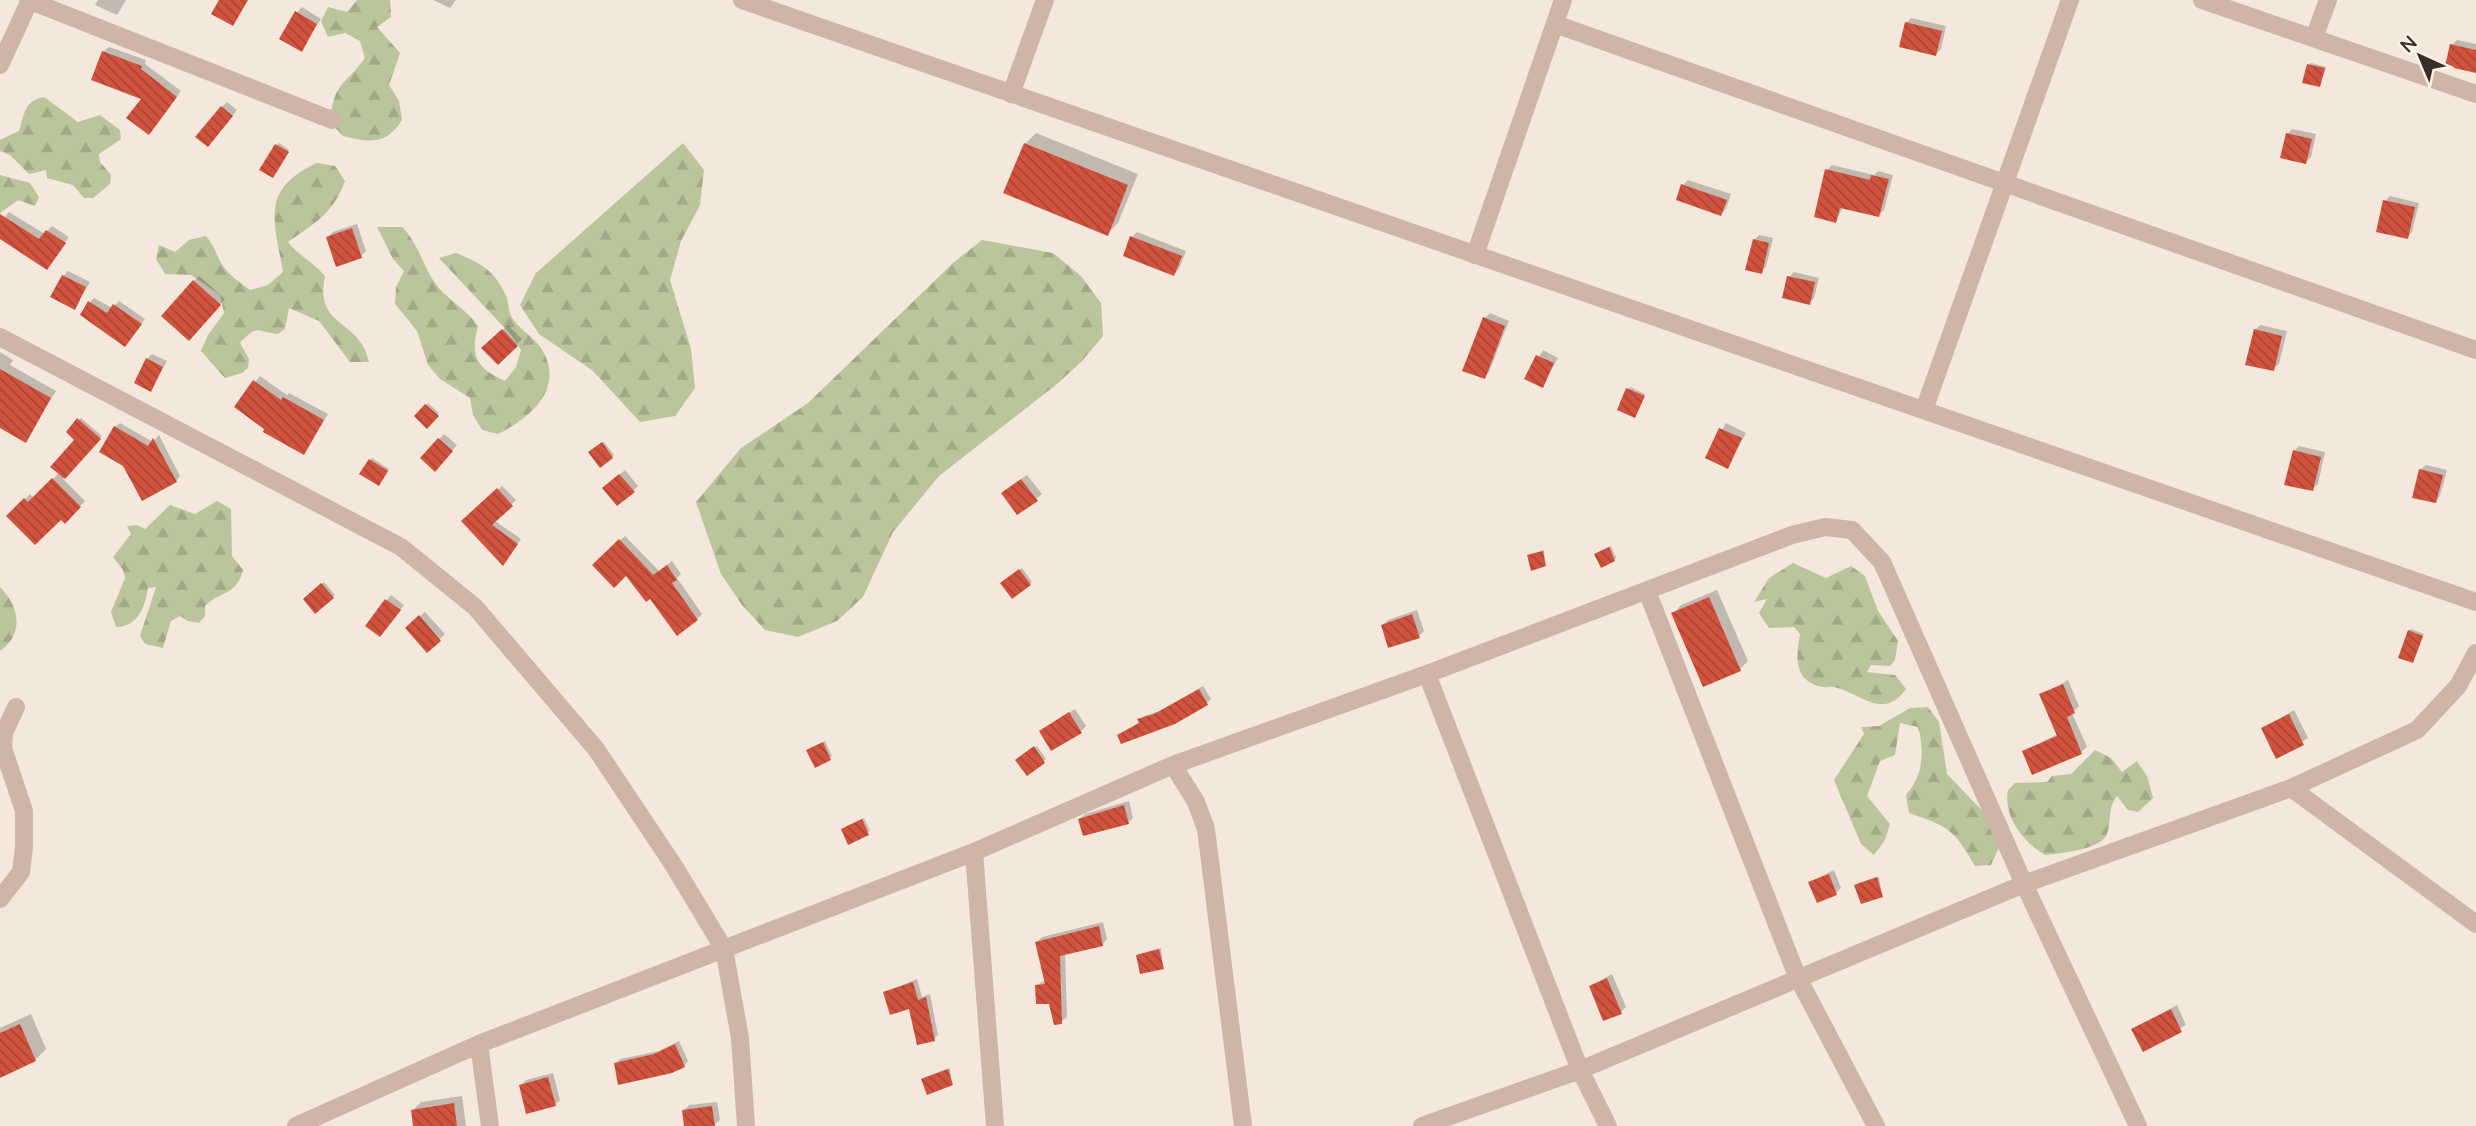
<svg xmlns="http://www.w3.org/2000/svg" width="2476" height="1126" font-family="'Nunito Sans',sans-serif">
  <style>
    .forest { fill: url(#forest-firs) }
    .shadow { fill: #0003 }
    .building { fill: url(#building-back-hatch) }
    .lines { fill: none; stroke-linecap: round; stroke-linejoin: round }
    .minor { stroke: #ceb5a7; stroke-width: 18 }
  </style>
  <defs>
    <pattern id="forest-firs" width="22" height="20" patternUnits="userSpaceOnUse" patternTransform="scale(1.75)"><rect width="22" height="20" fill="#bbc59b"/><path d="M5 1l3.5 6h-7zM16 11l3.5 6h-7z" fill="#a2a986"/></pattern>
    <pattern id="building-back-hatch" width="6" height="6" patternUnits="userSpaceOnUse" patternTransform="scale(1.75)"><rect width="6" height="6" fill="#d1533e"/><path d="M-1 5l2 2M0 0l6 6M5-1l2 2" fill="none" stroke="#ab4534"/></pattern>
  </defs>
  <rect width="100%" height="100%" fill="#f4e7dc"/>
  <path class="forest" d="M357,0H390L391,17L377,27L400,53L389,85L399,101L402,120C387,145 369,143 343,136L330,122C334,81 344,87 365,58L360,41L345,33L328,37L321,21L328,7L347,12Z
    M44,97L78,122L100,115L120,130L121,139L99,154L100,162L111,175L110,184L93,198H84L73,185L47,178L46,170L29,174L10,155L0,151V140L19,131C25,115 23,101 44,97Z
    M683,143L704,170L700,205L681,241L670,280L691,349L695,388L675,416L640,422L593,371L539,334L520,305L536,273Z
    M317,163L335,166L345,181C333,214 315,223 288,242C299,256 313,262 325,276C314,329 360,318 369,362H350L319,321L289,308L285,329L278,334C255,332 259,323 240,343L249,359L248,368L242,373L225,378L201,351L208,335L224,313L220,295L191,275L165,274L156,259L159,245L175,252L189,240L206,236C215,246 217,258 223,266C230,276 241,283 250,290L268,285L283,272C274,220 260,189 317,163Z
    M0,175L30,183L39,197L35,206L18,200L0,213Z
    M377,227H402C420,245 423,269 439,288C451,302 467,310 478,326C470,356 476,368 505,381L516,367L521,350L512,336L439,258L456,253C482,264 495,270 507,298C509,305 508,312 513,319C522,332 539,340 545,355C562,392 528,419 498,434L482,430L473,415L470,398L440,379L428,365L417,331L395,304L396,287L404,271L393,259Z
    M982,240L1053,253L1081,276L1101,303L1103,336L1081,362L1057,384L939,476L893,532L863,597L837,621L798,637L765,630L742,605L721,574L696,502L741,448L808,403L953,263Z
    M217,501L231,509L232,556L243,570C236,597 219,591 205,606V616L199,623L188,621L180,616L171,621L163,648L145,644L140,636L156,587L148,588C145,607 138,627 116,627L111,612L125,578L123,570L113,557L131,534L127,526L137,525L145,529L170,505L195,514Z
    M1793,563L1826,578L1851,566L1865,576L1878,611L1898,641L1895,660L1890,666L1871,665L1867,672L1895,675L1906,689C1884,720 1862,695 1838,688C1833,686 1828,688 1822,687C1793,681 1796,656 1800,634L1794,627L1769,628L1759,613L1767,599L1754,602L1769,578Z
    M0,587C20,607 24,634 0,651Z
    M1928,707L1939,722L1947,774L1998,827L2000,845L1991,865L1975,866C1953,828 1949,827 1909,813L1906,795C1923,775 1925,752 1918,727L1900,723L1895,755L1880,761L1867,796L1890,824L1885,840L1874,855L1861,844L1834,780L1864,734L1861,727L1879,726L1910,708Z
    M2095,750L2111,758L2122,772L2137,761L2147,776L2153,798L2138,812L2128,810L2117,796C2107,809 2112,820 2107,834C2101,850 2060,853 2045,855C2023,842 2003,816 2008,790L2015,783L2047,782L2052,776L2071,774Z"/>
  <path class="shadow" d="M98,0H126L117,15L95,5Z
    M433,0H456L450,8Z
    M302,7L321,19L301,50L297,12Z
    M1911,18L1946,26L1941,49L1936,54L1906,23Z
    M2457,40L2476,44V71L2451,45Z
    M109,47L146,60L145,64L181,91L154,128L144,98L103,52Z
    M2311,63L2326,67L2320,85L2308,65Z
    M227,102L237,110L213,140L222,107Z
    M2292,129L2316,134L2311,157L2306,162L2287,134Z
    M1036,133L1138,174L1118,223L1107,234L1025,144Z
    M279,143L289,150L274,174L277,145Z
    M1832,165L1874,175L1878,171L1893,175L1884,210L1879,215L1843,207L1836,221L1827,170Z
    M1688,180L1731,194L1726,209L1721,214L1683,185Z
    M2390,196L2419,203L2412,232L2407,237L2385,201Z
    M9,212L45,234L52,226L69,237L47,268L0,237V223Z
    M357,224L366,251L361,256L328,237L333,232Z
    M1137,232L1186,251L1179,269L1174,274L1132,237Z
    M1759,235L1773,238L1766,267L1761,272L1754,240Z
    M68,271L90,282L75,308L63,276Z
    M1794,272L1819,278L1814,298L1809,303L1789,277Z
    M199,276L225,299L194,333V281Z
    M94,298L112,308L119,301L145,319L130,340L90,302Z
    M1490,313L1509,321L1489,372L1484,377L1485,318Z
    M508,325L522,339L498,363L484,348Z
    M2260,325L2287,331L2279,364L2273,369L2255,330Z
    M1543,350L1558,358L1542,386L1527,378Z
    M0,352L13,360L10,365L56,391L26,440L0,426Z
    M152,354L167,361L151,390L147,359Z
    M260,376L287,395L289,393L328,414L304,453L236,407Z
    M1630,387L1645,394L1635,416L1628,389Z
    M428,403L439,413L427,427L416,416Z
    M81,418L102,436L63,479L85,501L65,521L61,517L9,516L30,494L34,498L60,472L77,440L68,432Z
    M120,423L153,442L159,435L180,476L176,481L115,427Z
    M1726,423L1746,433L1728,466L1707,457Z
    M444,434L457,445L440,464L422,458Z
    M604,442L614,455L612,457L592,450Z
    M2299,446L2325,452L2318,484L2313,489L2294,451Z
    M372,458L389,469L380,482L370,461Z
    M2426,465L2447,470L2440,496L2435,502L2420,470Z
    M625,470L638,486L633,491L610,483Z
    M1027,475L1042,494L1036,499L1009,488Z
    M502,486L516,500L495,521L521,539L507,559L464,521Z
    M625,536L659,571L672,561L681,574L677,578L702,614L697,619L651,596L627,573L594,565Z
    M1611,546L1616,558L1614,560L1598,552Z
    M1544,550L1545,565L1529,556L1531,554Z
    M1022,568L1032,582L1030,584L1004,581Z
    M324,582L335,595L315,611L305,599Z
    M1717,590L1748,661L1740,669L1673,614L1681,605Z
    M391,595L404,605L385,630L367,625Z
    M1417,610L1424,631L1419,636L1383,625L1388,620Z
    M425,612L445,634L428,651L408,628Z
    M2411,629L2424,634L2413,661L2409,631Z
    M2068,680L2079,706L2072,713L2087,747L2081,752L2024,751L2058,734L2042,695Z
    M1203,686L1211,699L1207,703L1119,735L1140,722L1144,716L1160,711Z
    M1075,709L1086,726L1081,731H1041Z
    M2294,710L2308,738L2277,756L2263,728Z
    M825,741L832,756L816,765L808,750Z
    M1037,746L1046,759L1027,774L1019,758Z
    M1129,801L1133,818L1128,823L1080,819L1085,814Z
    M864,818L870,831L849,843L845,827Z
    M1834,870L1841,888L1836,893L1810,882Z
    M1879,877L1882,895L1856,885L1858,883Z
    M1103,922L1107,939L1102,945L1065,953L1067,1017L1061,1022L1037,985L1046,980L1037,942L1042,937Z
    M1161,948L1163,967L1138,956L1140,954Z
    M1612,974L1626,1007L1621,1012L1591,986Z
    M917,979L922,997L930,994L938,1035L934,1039L910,1007L885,992Z
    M2177,1005L2186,1025L2143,1049L2133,1029Z
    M31,1014L46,1049L35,1060L0,1076V1028Z
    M679,1041L688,1061L684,1066L616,1064L620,1059L659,1051Z
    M950,1068L952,1084L923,1079L925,1077Z
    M553,1073L560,1100L555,1105L521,1085L526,1080Z
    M462,1096L466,1126H415L413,1110L421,1102Z
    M717,1102L720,1120L714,1125L686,1126L684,1111L689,1105Z"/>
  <path class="building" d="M219,0H248L233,26L211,14Z
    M295,11L317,24L302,52L279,39Z
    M1905,22L1942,31L1936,56L1899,47Z
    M2450,44L2476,50V73L2445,66Z
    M102,51L142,66L141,69L177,97L149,135L126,118L141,99L91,80Z
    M2307,64L2325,68L2320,87L2302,83Z
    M221,106L233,116L208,147L195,137Z
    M2286,133L2312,139L2306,164L2280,158Z
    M1024,143L1128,185L1108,236L1003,193Z
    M275,144L289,152L273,178L259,170Z
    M1825,169L1870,180L1871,175L1889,179L1879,217L1840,208L1836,223L1814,217Z
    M1681,184L1727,200L1721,216L1676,200Z
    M2383,200L2415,207L2408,239L2376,232Z
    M0,214L39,239L46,230L66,243L47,270L0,239Z
    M352,228L362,258L336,267L326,237Z
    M1130,236L1182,256L1174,276L1123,256Z
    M1753,239L1769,243L1762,274L1745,270Z
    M62,275L86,287L75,310L50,297Z
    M1787,276L1815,282L1810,305L1782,298Z
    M193,280L221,305L189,341L161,316Z
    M88,301L107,313L113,304L142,324L125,347L80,315Z
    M1483,317L1505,326L1485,379L1462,371Z
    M502,329L518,346L498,365L481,348Z
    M2254,329L2282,336L2274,371L2245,365Z
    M1536,355L1554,363L1543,388L1524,379Z
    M146,358L163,367L151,392L134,383Z
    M0,369L51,398L26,443L0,428Z
    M253,380L281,400L283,397L324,420L304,455L263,432L264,429L234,407Z
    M1626,388L1645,396L1635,418L1617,410Z
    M425,404L439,416L427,429L414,416Z
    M77,418L101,439L65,479L50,467L74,440L66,432Z
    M114,426L148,446L153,438L177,482L142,501L123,466L99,452Z
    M1719,428L1742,438L1728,469L1705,458Z
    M438,438L453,451L435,472L420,458Z
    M602,442L613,458L600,468L588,452Z
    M2293,450L2321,457L2313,491L2284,485Z
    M369,459L388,471L379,486L359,474Z
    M2419,469L2443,475L2436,503L2412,498Z
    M619,474L635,492L617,506L602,488Z
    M52,478L81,507L65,524L61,520L35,545L6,516L24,498L28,502Z
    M1021,479L1038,501L1017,515L1001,493Z
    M497,488L513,506L492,525L518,544L503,566L461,521Z
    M619,539L653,575L667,565L677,580L672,583L698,620L677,636L650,599L646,602L626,576L614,588L592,565Z
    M1609,547L1615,561L1601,568L1594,554Z
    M1543,551L1546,566L1531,571L1527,555Z
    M1019,569L1031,585L1012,599L1000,583Z
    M321,583L334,598L315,614L303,599Z
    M1709,597L1741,671L1703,687L1671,613Z
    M385,599L401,610L380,637L365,626Z
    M1412,614L1420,638L1388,648L1381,625Z
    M419,615L441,641L427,653L405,628Z
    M2408,630L2423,636L2413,663L2398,658Z
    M2063,684L2075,713L2067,717L2082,754L2032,775L2022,751L2057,736L2039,694Z
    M1199,689L1208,705L1175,724L1121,744L1117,735L1139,723L1137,719L1154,714Z
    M1069,712L1082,733L1051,751L1039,731Z
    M2289,714L2304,745L2276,759L2261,728Z
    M823,742L831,760L815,768L806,750Z
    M1034,746L1045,763L1027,776L1015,760Z
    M1124,805L1129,824L1083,836L1078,819Z
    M862,819L869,835L848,845L841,829Z
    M1829,874L1837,895L1817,903L1808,882Z
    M1877,877L1883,897L1861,904L1854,885Z
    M1099,926L1103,946L1060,956L1062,1024L1054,1025L1049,1004H1036L1035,985L1045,984L1035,942Z
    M1159,949L1164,969L1140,974L1136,955Z
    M1607,978L1622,1014L1603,1021L1589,986Z
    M913,982L918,1000L926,997L935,1041L917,1045L909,1009L890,1015L883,992Z
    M2171,1009L2182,1032L2143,1052L2131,1029Z
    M20,1024L36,1061L0,1078V1033Z
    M675,1044L685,1067L672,1073L618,1085L614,1063L654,1054Z
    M948,1069L953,1085L927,1095L921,1079Z
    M548,1077L556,1106L526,1114L519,1085Z
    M454,1103L457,1126H413L411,1110Z
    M712,1106L715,1126H684L682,1110Z"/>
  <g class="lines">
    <path class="minor" d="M28,0L332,120
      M742,0L2476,602
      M2202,0L2476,94
      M1555,24L2476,350
      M2314,38L2328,0
      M0,65L30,0
      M1011,94L1045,0
      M1475,255L1563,0
      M0,337L401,547L475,607L596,749L674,866L724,949L740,1038L746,1126
      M1924,410L2070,0
      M1647,591L1797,976L1876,1126
      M1427,674L1580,1070L1608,1126
      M1173,765L1196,802L1206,829L1243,1126
      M2291,788L2476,924
      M974,852L995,1126
      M0,899L21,872L24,847V811L3,748L4,733L16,707
      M479,1044L490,1126
      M296,1126L479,1044L974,852L1173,765L1427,674L1792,535L1825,527L1852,530L1882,562L2024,884L2138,1126
      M1422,1126L1580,1070L2024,884L2291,788L2417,730L2458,686L2476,653"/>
  </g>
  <g transform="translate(2420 56) rotate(316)" stroke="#fbf1e9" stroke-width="5" paint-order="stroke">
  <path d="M0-5L12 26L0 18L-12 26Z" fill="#3a2c28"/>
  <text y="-10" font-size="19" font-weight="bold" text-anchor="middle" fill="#3a2c28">N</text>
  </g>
</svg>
